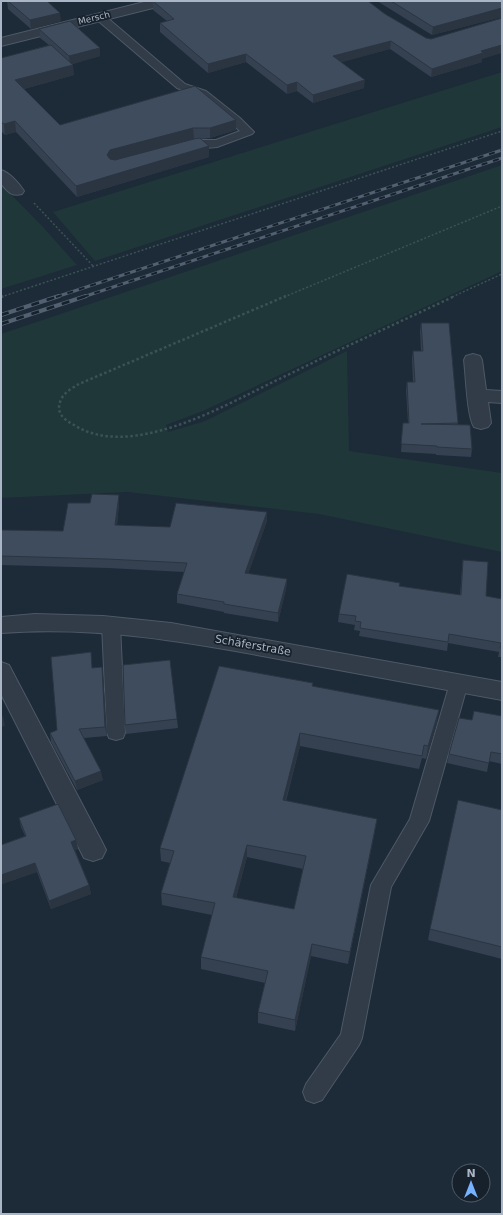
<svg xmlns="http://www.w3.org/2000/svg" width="503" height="1215" font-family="'DejaVu Sans',sans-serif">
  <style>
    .green { fill: #1f3739 }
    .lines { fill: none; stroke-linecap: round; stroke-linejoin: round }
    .lane-casing { stroke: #4e5966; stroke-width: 2 }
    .street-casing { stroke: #4e5966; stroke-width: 2 }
    .path-far1 { stroke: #3a5353; stroke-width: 1.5; stroke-dasharray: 2 2; stroke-linecap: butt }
    .path { stroke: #3a5353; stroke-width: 2.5; stroke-dasharray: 2.5 2.5; stroke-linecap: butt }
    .lane { fill: #313c48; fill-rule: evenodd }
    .street { fill: #313c48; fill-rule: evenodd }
    .rail-far1-casing { stroke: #526070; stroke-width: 3 }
    .rail-casing { stroke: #526070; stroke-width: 4 }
    .rail-far1 { stroke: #17212c; stroke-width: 2; stroke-dasharray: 6; stroke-linecap: butt }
    .rail { stroke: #17212c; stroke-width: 2.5; stroke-dasharray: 8; stroke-linecap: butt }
    .wall { fill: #354150; fill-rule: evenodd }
    .shaded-wall { fill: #2b3541 }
    .building { fill: #3e4c5d; stroke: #2b3541; fill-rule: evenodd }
    .labels { text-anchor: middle; stroke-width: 3.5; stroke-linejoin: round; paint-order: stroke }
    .far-street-label { font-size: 9px; fill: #aab6c6; stroke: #17212c }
    .street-label { font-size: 11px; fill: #aab6c6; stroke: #17212c }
  </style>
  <rect width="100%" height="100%" fill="#1d2a38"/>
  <path class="green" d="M502,72V127L95,261L53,212Z
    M502,165V271L203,411L166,425L168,432L205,421L347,351L349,451L502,473V552L319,514L128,492L1,498V334Z
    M1,184L43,227L77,265L1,289Z"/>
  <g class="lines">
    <defs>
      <path id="lane" d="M100,14L104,15L185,84L206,91L240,118L254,132L252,134L217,147L183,150L179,149L177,146L179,143L194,140H216L240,131L198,95L177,88L96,19L95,17Z
        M111,619L117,620L120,625L125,733L123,738L116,740L109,738L107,733L102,625L105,620Z
        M459,676L465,678L468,683L429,821L391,887L362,1038L359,1045L322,1100L314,1103L306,1100L303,1092L306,1084L341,1034L371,885L410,819L450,683L453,678Z"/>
      <path id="street" d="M148,1H171L169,4L1,46V38Z
        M1,170C10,173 19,183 24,191L22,194C11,197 8,191 1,184Z
        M473,354L480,356L482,360L486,390L502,391V403L488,402L491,423L488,427L481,429L474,427C467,416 466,376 464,360L466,356Z
        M35,614L103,616L171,623L502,682V700C429,687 357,673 284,660C188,642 99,626 1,633V617Z
        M1,662L9,665L102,842L106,850L102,858L93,861L84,858L1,694Z"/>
    </defs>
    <use href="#lane" class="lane-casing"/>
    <use href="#street" class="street-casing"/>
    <path class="path-far1" d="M34,203L94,267
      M1,297L502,131
      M284,297L502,206
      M452,297L502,274"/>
    <path class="path" d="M286,296L79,384C72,388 63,393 60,402C56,414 65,420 74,425C129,460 220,408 271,383C294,372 316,361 339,350C378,332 416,314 455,296
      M1,297L4,296"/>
    <use href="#lane" class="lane"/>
    <use href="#street" class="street"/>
    <defs>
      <path id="rail-far1" d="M56,297L502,150
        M83,297L502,158"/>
      <path id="rail" d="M1,315L59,296
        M1,324L86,296"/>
    </defs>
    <use href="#rail-far1" class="rail-far1-casing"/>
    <use href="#rail" class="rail-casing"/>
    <use href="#rail-far1" class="rail-far1"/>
    <use href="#rail" class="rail"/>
  </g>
  <path class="wall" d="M7,1H47L61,21L31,29L8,9Z
    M153,1L385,14L426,38L482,59V62L431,77L390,49L341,62L364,88L313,103L297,91L287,94L246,62L208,73L160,32V23L167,21L153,10Z
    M377,1H502V17L432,35Z
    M39,29L100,56L72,64L74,75L24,89L60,125L195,86L236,130L210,138L200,139L209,157L77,197L16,132L5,135L1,131V58L49,45L40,38ZM194,139H197L114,160Z
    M421,323L458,423L457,425L472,449L471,457L436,455V454L401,452L403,423H408L406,390L407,382H413L412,359L413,351H421L420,331Z
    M119,504L117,525L170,527L267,512V521L248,574L287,579L286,589L278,622L224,613V612L177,603V594L184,572L108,568L1,565V530L63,531Z
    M463,560L486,596L502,599V657H498L499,652L448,643L447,651L359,636L360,631L354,630L355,625L338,622L339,614L399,586L460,595L462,568Z
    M102,667L103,676L107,736L84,738L103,780L77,790L51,742L50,733L57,730L93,668Z
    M313,683V686L437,723L426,759L422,758L419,769L300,746L286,801L375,831L348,964L311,956L295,1031L258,1023V1012L265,983L201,969V957L212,915L162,905L161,893L170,863L161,861L160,848ZM247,857L303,869L294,909L236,898Z
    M502,716V764L489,761L487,772L447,763L449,754L472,720Z
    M177,719L178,728L126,734L125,725Z
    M502,810V959L428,940L430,929Z
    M19,818L76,840L78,849L75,850L89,885L91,894L51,909L37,872L2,884L1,881V845L25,836L21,827Z"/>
  <path class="shaded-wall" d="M502,8V17L432,35L433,27Z
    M60,13L61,21L31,29L30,20Z
    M391,41L390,49L332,65L333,56Z
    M502,45V53L482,59V62L431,77L432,69L481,51Z
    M100,48V56L70,65L69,56Z
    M246,54V62L208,73V64Z
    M73,65L74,75L16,91L15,80Z
    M365,80L364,88L313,103V95Z
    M297,82V91L287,94V85Z
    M236,120V130L210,138V128Z
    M15,121L16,132L5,135L4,124Z
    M193,128L194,139L111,161L107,155L110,150Z
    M209,146V157L77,197L76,186Z
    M119,495V504L116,534L115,525Z
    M267,512V521L245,583V573Z
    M287,579L286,589L278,622V613Z
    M102,667L103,676L107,736L105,727Z
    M439,710L437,723L426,759L428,746Z
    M3,716L5,726L1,727V717Z
    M300,733V746L282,813L283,800Z
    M101,771L103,780L77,790L75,781Z
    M377,819L375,831L348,964L350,952Z
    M76,840L78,849L73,851L71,842Z
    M247,845V857L233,909V897Z
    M35,863L37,872L2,884L1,880V875Z
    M89,885L91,894L51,909L49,901Z
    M312,944L311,956L295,1031V1020Z"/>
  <path class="building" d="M8,1H47L60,13L30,20Z
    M153,1H368L385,14L426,38L431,39L502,18V45L481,51L483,53L432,69L391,41L333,56L365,80L313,95L297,82L287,85L246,54L208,64L160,23L174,19Z
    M391,1H502V8L433,27Z
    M70,21L100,48L69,56L39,29Z
    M51,45L73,65L15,80L60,125L195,86L236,120L210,128H193L110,150L107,155L110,159L115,160L194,139L200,138L209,146L76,186L15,121L4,124L1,122V58Z
    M421,323H449L458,423L421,424L470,425L472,449L437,447V446L401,444L403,423H409L407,382H415L413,351H423Z
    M92,494L119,495L115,525L170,527L176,503L267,512L245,573L287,579L278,613L224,604V602L177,594L187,563L107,559L1,556V530L63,531L68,503H90Z
    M463,560L488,562L486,596L502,599V648H500L501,643L449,634L448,642L360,628L361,622L355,621L356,616L339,614L347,574L400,583L399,586L461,595Z
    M91,652L92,668L102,667L105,727L79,729L101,771L75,781L50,733L57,730L51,657Z
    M170,660L177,719L125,725L123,665Z
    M219,666L313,683L312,686L439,710L428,746L424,745L422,756L300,733L283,800L377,819L350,952L312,944L295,1020L258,1012L268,971L201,957L215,903L161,893L174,851L160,848ZM247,845L306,856L294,909L233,897Z
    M474,711L502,716V754L491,752L489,763L449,754L459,718L472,720Z
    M458,800L502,810V947L430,929Z
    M58,804L76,840L71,842L89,885L49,901L35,863L1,875V845L26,836L19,818Z"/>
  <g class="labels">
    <g class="far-street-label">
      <text transform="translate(94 18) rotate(-14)" y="3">Mersch</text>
    </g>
    <g class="street-label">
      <text transform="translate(253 645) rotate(10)" y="4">Schäferstraße</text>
    </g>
  </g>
  <rect width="503" height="1215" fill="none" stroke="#aab6c6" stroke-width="4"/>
  <g transform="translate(471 1183)"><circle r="19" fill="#17212c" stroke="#525d6a"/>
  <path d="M0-3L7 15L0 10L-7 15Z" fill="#76b2ff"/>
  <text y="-6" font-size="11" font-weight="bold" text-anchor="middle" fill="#aab6c6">N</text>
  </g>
</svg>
